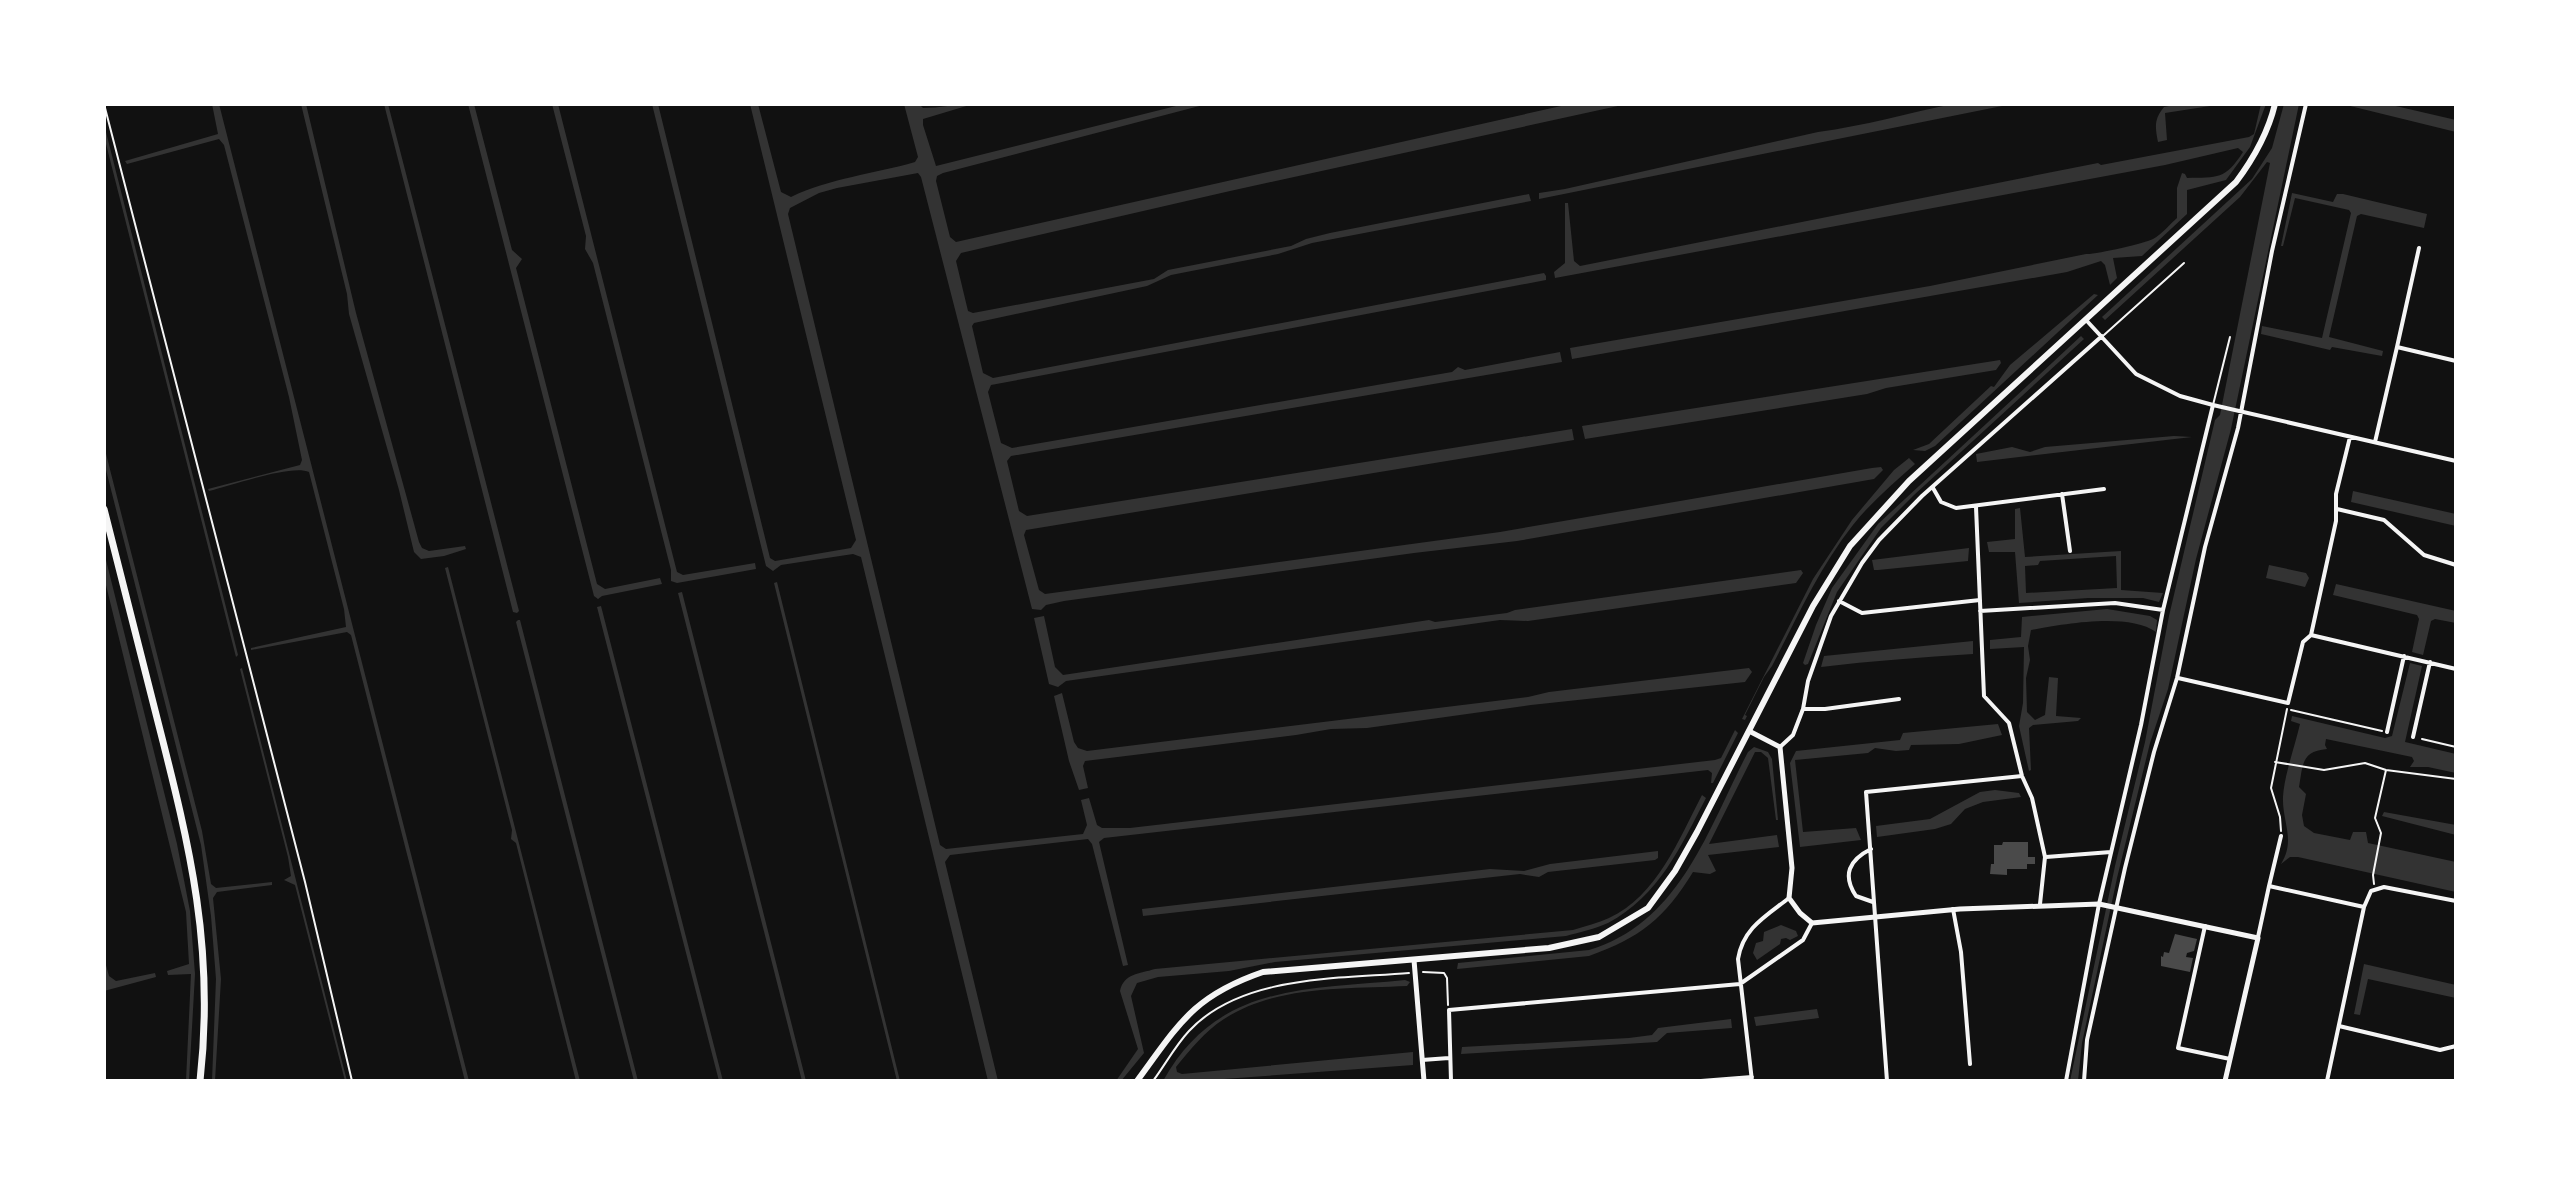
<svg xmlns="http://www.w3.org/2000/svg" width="2560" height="1185" font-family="'Work Sans',sans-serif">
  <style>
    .water { fill: #333; fill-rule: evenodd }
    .building { fill: #4a4a4a }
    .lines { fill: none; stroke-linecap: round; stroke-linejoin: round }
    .path { stroke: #f5f5f5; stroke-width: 2 }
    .service { stroke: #f5f5f5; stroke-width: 2 }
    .minor { stroke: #f5f5f5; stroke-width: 4 }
    .tertiary { stroke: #f5f5f5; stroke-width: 5 }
    .secondary { stroke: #f5f5f5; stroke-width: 6 }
    .primary { stroke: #f5f5f5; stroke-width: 7 }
  </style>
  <rect width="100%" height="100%" fill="#111"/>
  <path class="water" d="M212,104H219L469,1081H465L351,635L347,632L251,650V648L346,627L344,609L309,472C291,464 231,486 209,491L208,489L300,465L302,460L289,397L224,145L219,139L127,164L125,161L218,134Z
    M301,104H306L356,313L419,542L422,548L429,551L465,546L466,549L444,556L421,559L414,552L399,490L349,314L347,294Z
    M384,104H388L519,611L517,613L513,612Z
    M468,104H474L512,250L522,259L516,268L597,584L605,589L660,578L662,584L602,596L598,599L594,596Z
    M552,104H558L677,572L683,575L755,563L756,569L677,583L671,581V570L593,263L585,249L586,236Z
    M652,104H658L770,558L775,561L851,548L856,540L750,104H758L781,192L791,197C830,178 874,174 915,162L918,157L904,104H919L923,108C939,108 956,104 973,104L923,119V125L936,166L1184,104H1207L943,173L937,176L936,181L950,237L956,242L1570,104H1627L1230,191L961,253L956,261L968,311L973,313L1154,279L1168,270L1291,246L1306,239L1330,233L1529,194L1531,201L1312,243L1278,254L1171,275L1147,286L974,323L972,326L983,373L993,378L1544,273L1546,276V280L991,385L988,392L1001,443L1012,448L1423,377L1452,372L1458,367L1465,370L1560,352L1562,362L1011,456L1007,461L1019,511L1027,516L1572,429L1574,440L1026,530L1024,535L1039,590L1045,594L1500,532L1872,468L1881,467L1883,470L1874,479L1517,541L1414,553L1064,601L1046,605L1041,610L1032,609L921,177L918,173L837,188L819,193L790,208L788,214L940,845L946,849L1083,834L1087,825L1081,800L1089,798L1097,825L1102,828H1130L1715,760L1721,758L1735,730L1738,733L1713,783H1711L1712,773L1708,770L1104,838L1099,842L1128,965L1123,966L1092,844L1088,839L950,855L945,862L998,1081H988L861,557L853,554L781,565L773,571L766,566Z
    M1953,104H2012L1539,199V193L1565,189L1818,132C1864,126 1908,113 1953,104Z
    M2179,104H2223L2165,113L2167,140L2158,142C2155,127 2154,119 2164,107Z
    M2261,104H2266L2250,147L2226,180L2187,190V214L2142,256L2113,258L2117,278L2110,285L2105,265L2101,261L2067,272L1572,359L1570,348L1930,286L2086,254C2094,255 2146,243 2153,239C2162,234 2170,224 2177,218V188L2182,173L2185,174L2187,178C2218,177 2225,180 2243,152L2238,148L2165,165L1555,278L1554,272L1565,263V203H1568L1574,261L1580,266L2098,163L2101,165L2249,137L2254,134Z
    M2284,104H2299L2231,429L2196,559L2168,689L2150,743L2117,878L2082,1043L2078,1081H2070L2115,866L2145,742L2169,616L2215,420L2220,415L2270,163L2267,162L2240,197L2105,320L2102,317L2252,179L2272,148Z
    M2342,104H2387L2456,120V132Z
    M104,124L232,631L238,655L236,657L104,136Z
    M2292,193L2333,202L2337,194H2343L2427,214L2424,228L2361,214L2357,216L2329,337L2383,351L2382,356L2332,347L2330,350L2261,334L2262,326L2322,338L2351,213L2349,210L2295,198L2283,246H2281Z
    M2094,294L2098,295L1935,446L1925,451L1913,450L1929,444L1991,386L1994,387L2010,365Z
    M2081,336L2084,339L1914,495L1881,528L1837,592L1808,664L1805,665L1803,663L1816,625L1832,588L1878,524Z
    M2000,360L2001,363L1996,370L1886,388L1867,394L1585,439L1582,426Z
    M2174,436L2192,437L1977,462L1976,454L2012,447L2030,452L2045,447Z
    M104,446L202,831L211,884L216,888L272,882V885L217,892L213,898L221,979L215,1081H212L216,979L211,916L201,845L104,462Z
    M1909,458L1915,464C1894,483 1871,502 1853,525C1819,568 1797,618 1772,666L1764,677L1745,715L1747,716L1745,720L1742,719L1813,579L1852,520L1894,470Z
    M2353,491L2456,514V526L2351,502Z
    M2020,508L2025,557L2121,551V590L2163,593L2159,602L2143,598H2088L2019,603L2015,552H1989L1987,542L2015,539V509ZM2116,556L2117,588L2026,593L2025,566L2038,565L2040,561Z
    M1969,548L1968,561L1878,570H1874L1872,560Z
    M104,552L177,844L190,911L195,974L189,1081H186L191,974L168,975L167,971L189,964L186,912L104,577Z
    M2269,565L2306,573L2309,578L2305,587L2266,578Z
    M448,567L580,1081H576L516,843L511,839L512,830L445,568Z
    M1801,570L1803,573L1796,583L1528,621L1500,620L1066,681L1058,687L1049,684L1034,618L1044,616L1055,667L1063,675L1429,620L1435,622L1507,613L1515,610Z
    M777,582L900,1081H897L774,583Z
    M2336,584L2456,611V623L2435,619L2431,621L2423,655L2412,652L2419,619L2417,615L2333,595Z
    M682,592L806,1081H802L678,593Z
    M601,606L723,1081H719L597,607Z
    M2107,609L2150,616L2157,620L2156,632C2129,612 2062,624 2031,630L2028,646L2030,660L2026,678L2027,712L2035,720L2045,715L2049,677L2058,678L2056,716L2081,718L2078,721L2033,725L2029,728L2031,770L2029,771L2019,726L2023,703L2024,647L1990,649V640L2021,637L2022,617Z
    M518,620H520L638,1081H634L516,622Z
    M1973,641V654C1922,657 1872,661 1821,667L1824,656Z
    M2410,663L2422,666L2405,742L2456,754V773L2428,767H2410L2414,761L2412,757L2326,739L2325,745L2327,749C2301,751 2303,765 2299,787L2306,794L2302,815L2304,826L2314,833L2350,840L2353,832H2366L2368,843L2456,862V892L2298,857H2290L2281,864C2296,840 2282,822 2283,797C2284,776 2295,746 2300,724L2291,721L2292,716L2385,738L2392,736Z
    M242,668L347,1081H345L295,885L284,880L291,876L288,857L240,669Z
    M1749,668L1752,672L1745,682L1531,705L1367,728L1331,729L1296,735L1085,761L1083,766L1088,788L1079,790L1069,761L1054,696L1062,693L1074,742L1078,748L1087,751L1528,697L1549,692Z
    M1998,724L2002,735L1959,744L1911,745L1909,750L1896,751L1875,748L1868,753L1795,760L1803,832L1856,828L1861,840L1800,847L1790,763L1796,751L1900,740L1903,733Z
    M1754,747L1768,752L1772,759L1778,820H1776L1768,758L1761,752H1755L1709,844L1777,835L1779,847L1708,855L1716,871L1710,874L1693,872C1665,918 1640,938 1589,956L1457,969L1458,963L1589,950C1680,923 1708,829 1748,752Z
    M1995,790L2019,793L2021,797L1983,802L1965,809L1951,824L1935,829L1877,837L1876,826L1930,819L1980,792Z
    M1702,795L1706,798C1681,846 1659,896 1608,923C1595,929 1580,932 1566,936L1275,962L1229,971L1158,977L1137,983L1131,996L1144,1053L1121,1081H1116L1138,1049L1120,991C1124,973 1139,974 1155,969L1573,930C1585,926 1598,923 1609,918C1657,896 1679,839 1702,795Z
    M2384,812L2456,825V835L2382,816Z
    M1658,851V858L1655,860L1548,872L1539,877L1520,874L1143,916L1142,909L1490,869L1524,871L1550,864Z
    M1781,925L1796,931L1798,936L1790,940L1786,938L1781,939L1780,944L1757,960L1753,953L1756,943L1763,941L1764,932Z
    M104,958L109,976L116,981L155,973L156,977L104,991Z
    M2364,964L2456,985V998L2368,979L2360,1015L2354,1014Z
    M1405,980L1410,982L1407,986C1346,989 1277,985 1224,1019C1205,1031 1190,1050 1176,1067L1177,1072L1182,1074L1413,1052V1065L1196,1081H1163C1218,982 1308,990 1405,980Z
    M1817,1009L1819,1018L1756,1026L1754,1017Z
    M1731,1019L1732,1028L1667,1033L1657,1042L1461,1054L1462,1047L1629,1038L1652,1035L1658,1028Z"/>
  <path class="building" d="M2003,842H2028V857H2035V864H2027V869H2007V875L1990,874L1991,864H1994V845H2002Z
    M2175,934L2197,939L2194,951L2187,953L2186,957L2193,958L2190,972L2161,966V956L2163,957L2164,952L2169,953Z"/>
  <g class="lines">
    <path class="path" d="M104,104L305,882L352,1081
      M2291,710L2382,731
      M2422,739L2456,747
      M2275,762L2324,770L2365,763L2386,770L2456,779
      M2281,831L2280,817L2271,788L2287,709
      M2374,884L2373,875L2381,833L2375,818L2386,770
      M1423,972L1444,973L1447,978L1448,1005
      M1153,1081C1165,1065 1175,1046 1189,1031C1241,975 1337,979 1409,973"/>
    <path class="service" d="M2104,335L2184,263
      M2213,405L2230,337"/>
    <path class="minor" d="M2397,347L2419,248
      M2213,405L2456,461
      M2375,442L2397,347L2456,361
      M1933,488L1941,502L1956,508L2104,489
      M2062,494L2070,551
      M1976,507L1984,696L2009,723L2022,776L2032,798L2045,857L2040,904
      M2337,509L2384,520L2424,555L2456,565
      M1839,601L1862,613L1980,600
      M1980,611L2115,603L2163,610
      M2311,635L2456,669
      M2178,678L2288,703L2303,642L2311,635L2336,521V494L2350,437
      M1803,709H1825L1899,699
      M2387,732L2404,656
      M2413,737L2430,662
      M1780,747L1793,735L1803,709L1808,681L1831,616L1862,563L1879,540L1922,496L2102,336
      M1871,849C1849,860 1842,875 1856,896L1873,902
      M2046,857L2111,852
      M2269,886L2281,836
      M1953,909L1961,952L1970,1064
      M2205,926L2178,1048L2230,1059
      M2258,937L2269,886L2364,907
      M2339,1026L2440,1050L2456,1046
      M1422,1060L1449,1058
      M1451,1081L1449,1010L1740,984L1803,940L1812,923
      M1701,1081L1752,1077
      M1752,1081L1738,959C1743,928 1766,916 1789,898
      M1887,1081L1866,792L2022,776
      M2066,1081L2099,904L2141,725L2163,610L2213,405L2180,396L2136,374L2086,320
      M2084,1081L2087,1040L2125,868L2154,752L2177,678L2205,547L2238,428L2272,251L2306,104
      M2327,1081L2364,907L2371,891L2384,887L2456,901"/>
    <path class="tertiary" d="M1749,731L1780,747L1792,868L1789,898L1800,913L1812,923L1960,909L2099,904L2258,938L2225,1081
      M1414,960L1424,1081"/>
    <path class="secondary" d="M1137,1081C1179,1024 1193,996 1263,972L1549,948L1599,937L1648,908L1675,871L1697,832L1813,606L1850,546L1909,481L2236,182C2254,158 2268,133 2275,104"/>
    <path class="primary" d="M104,509C122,580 140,651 158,722C190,847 215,949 200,1081"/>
  </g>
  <rect width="2560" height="1185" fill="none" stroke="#ffffff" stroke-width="212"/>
</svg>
